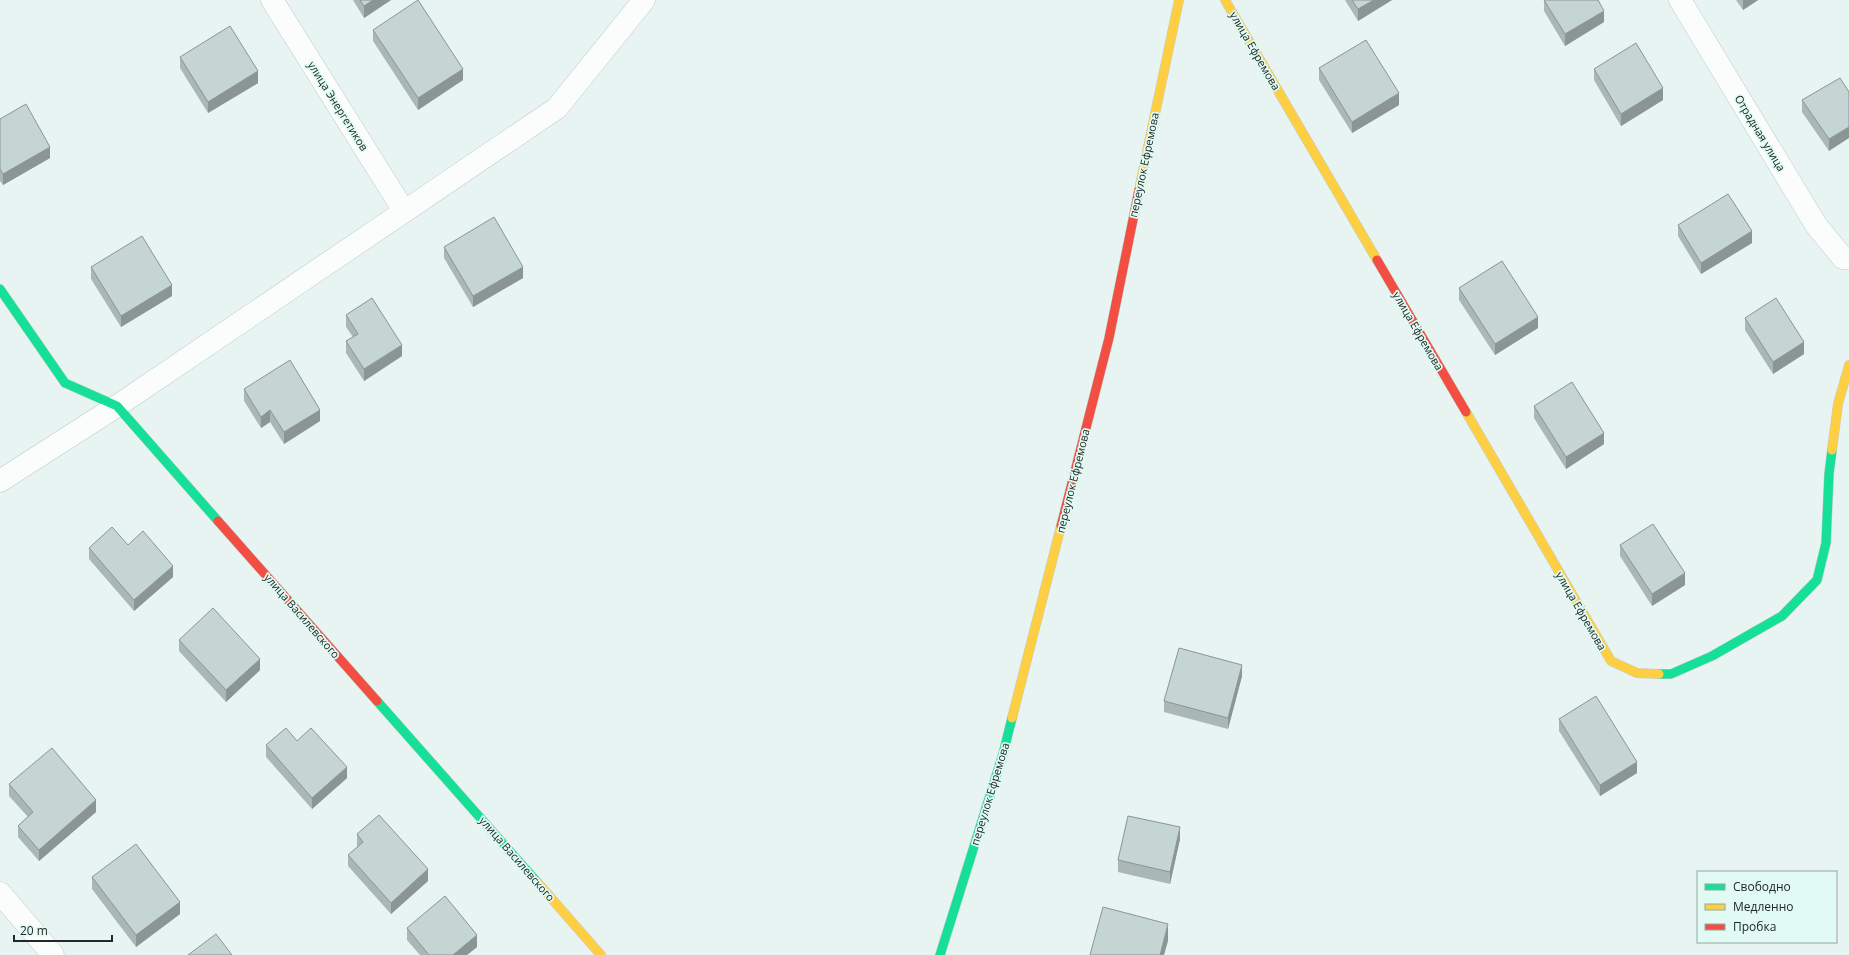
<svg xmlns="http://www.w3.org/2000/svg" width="1849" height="955" font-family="'Open Sans',sans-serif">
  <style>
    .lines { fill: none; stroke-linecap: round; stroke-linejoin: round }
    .street-casing { stroke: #c1cbc9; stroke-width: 23 }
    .fast-casing { stroke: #c1cbc9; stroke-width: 10 }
    .slow-casing { stroke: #c1cbc9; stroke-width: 10 }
    .jam-casing { stroke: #c1cbc9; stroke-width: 10 }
    .street { stroke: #fbfdfd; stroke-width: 22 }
    .fast { stroke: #16e098; stroke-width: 9 }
    .slow { stroke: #ffcf43; stroke-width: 9 }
    .jam { stroke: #f24e42; stroke-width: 9 }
    .wall { fill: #a9b7b6 }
    .shaded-wall { fill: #8a9594 }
    .building { fill: #c5d5d4; stroke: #8a9594 }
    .labels { text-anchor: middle; stroke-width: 3.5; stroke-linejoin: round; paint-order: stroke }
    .street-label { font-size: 11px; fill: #202927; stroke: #e1faf4 }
  </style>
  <rect width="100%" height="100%" fill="#e7f4f1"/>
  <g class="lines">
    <defs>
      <path id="street" d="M272,0L404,211
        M1680,0L1816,225L1843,258H1849
        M0,481L117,406L557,108L644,0
        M0,893L53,955"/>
      <path id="fast" d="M0,289L65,383L117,406L218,521
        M1659,674H1671L1712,656L1782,616L1817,580L1826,543L1829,474L1832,450
        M377,701L537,882
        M940,955L1003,754L1012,718"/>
      <path id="slow" d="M1225,0L1377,260
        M1139,190L1179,0
        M1466,412L1611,661L1637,673L1659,674
        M1832,450L1838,404L1849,365
        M1012,718L1061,526
        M537,882L601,955"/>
      <path id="jam" d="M1377,260L1466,412
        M218,521L377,701
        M1061,526L1109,338L1139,190"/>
    </defs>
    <use href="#street" class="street-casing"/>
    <use href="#fast" class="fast-casing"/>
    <use href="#slow" class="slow-casing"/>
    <use href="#jam" class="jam-casing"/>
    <use href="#street" class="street"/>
    <use href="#fast" class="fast"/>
    <use href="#slow" class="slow"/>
    <use href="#jam" class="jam"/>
  </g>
  <path class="wall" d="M353,0H391L364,18Z
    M1345,0H1392L1358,21Z
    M1544,0L1604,22L1565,46L1544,11Z
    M1736,0H1758L1743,10Z
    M373,30L463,80L418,110L373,41Z
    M180,57L258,83L208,113L180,68Z
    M1319,68L1399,105L1352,133L1319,80Z
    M1594,69L1663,100L1621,126L1594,80Z
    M1849,92L1829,151L1802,112V100Z
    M0,119L50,158L3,185L0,181Z
    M1678,225L1752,243L1701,274L1678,236Z
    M444,247L523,278L473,307L444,258Z
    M91,267L172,296L121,327L91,279Z
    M1459,288L1538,328L1495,355L1459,300Z
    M346,315L402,356L364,381L346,353V341L353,337L346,327Z
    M1745,318L1804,354L1773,374L1745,330Z
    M244,389L320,421L284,444L270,422L261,428L244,401Z
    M1534,406L1604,444L1566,469L1534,418Z
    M1620,545L1685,585L1652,606L1620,556Z
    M89,548L173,577L134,611L89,559Z
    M179,640L260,670L226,702L179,651Z
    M1242,676L1228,729L1164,712V701Z
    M1559,719L1637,773L1600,796L1559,731Z
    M297,741L347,778L312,809L266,757V745Z
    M9,784L96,812L39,861L18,837V826L28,817L9,796Z
    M357,834L428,881L391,914L348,866V855L357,847Z
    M1180,839L1170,884L1118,872V860Z
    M92,877L180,914L136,947L92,889Z
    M407,928L477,947L467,955H420L407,940Z"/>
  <path class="shaded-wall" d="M373,0H391L364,18V6Z
    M1374,0H1392L1358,21V9Z
    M1743,0H1758L1743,10Z
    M1604,11V22L1565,46V34Z
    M463,69V80L418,110V98Z
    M258,71V83L208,113V102Z
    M1663,88V100L1621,126V114Z
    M1399,93V105L1352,133V122Z
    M1849,127V138L1829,151V139Z
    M50,147V158L3,185V174Z
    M1752,231V243L1701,274V263Z
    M523,267V278L473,307V296Z
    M172,285V296L121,327V316Z
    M1538,317V328L1495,355V344Z
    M1804,342V354L1773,374V362Z
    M402,345V356L364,381V369Z
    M270,410V422L261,428V417Z
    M320,410V421L284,444V432Z
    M1604,433V444L1566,469V457Z
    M173,566V577L134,611V600Z
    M1685,573V585L1652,606V594Z
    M260,659V670L226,702V690Z
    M1242,665V676L1228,729V718Z
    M1637,762V773L1600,796V785Z
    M347,767V778L312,809V798Z
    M96,800V812L39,861V850Z
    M1180,827V839L1170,884V872Z
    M428,869V881L391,914V903Z
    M180,902V914L136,947V935Z
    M1168,924V941L1164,955H1160Z
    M477,935V947L467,955H453Z"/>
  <path class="building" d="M360,0H373L364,6Z
    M418,0L463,69L418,98L373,30Z
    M1352,0H1374L1358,9Z
    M1544,0H1598L1604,11L1565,34Z
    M230,26L258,71L208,102L180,57Z
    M1366,40L1399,93L1352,122L1319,68Z
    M1636,43L1663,88L1621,114L1594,69Z
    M1840,78L1849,92V127L1829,139L1802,100Z
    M26,104L50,147L3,174L0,169V119Z
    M1728,194L1752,231L1701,263L1678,225Z
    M494,217L523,267L473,296L444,247Z
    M142,236L172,285L121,316L91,267Z
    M1502,261L1538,317L1495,344L1459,288Z
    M372,298L402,345L364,369L346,341L358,334L346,315Z
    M1776,298L1804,342L1773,362L1745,318Z
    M290,360L320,410L284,432L270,410L261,417L244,389Z
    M1572,382L1604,433L1566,457L1534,406Z
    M1653,524L1685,573L1652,594L1620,545Z
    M112,527L128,545L143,531L173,566L134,600L89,548Z
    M213,608L260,659L226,690L179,640Z
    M1179,648L1242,665L1228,718L1164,701Z
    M1596,696L1637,762L1600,785L1559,719Z
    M286,728L297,741L311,728L347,767L312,798L266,745Z
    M52,748L96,800L39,850L18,826L33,812L9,784Z
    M379,815L428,869L391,903L348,855L363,842L357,834Z
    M1128,816L1180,827L1170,872L1118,860Z
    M136,844L180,902L136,935L92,877Z
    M445,896L477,935L453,955H429L407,928Z
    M1103,907L1168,924L1160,955H1090Z
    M216,934L232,955H188Z"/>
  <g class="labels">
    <g class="street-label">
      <text transform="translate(1255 51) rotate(60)" y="4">улица Ефремова</text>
      <text transform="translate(338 106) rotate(58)" y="4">улица Энергетиков</text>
      <text transform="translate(1760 133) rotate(59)" y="4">Отрадная улица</text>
      <text transform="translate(1144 165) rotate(-78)" y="4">переулок Ефремова</text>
      <text transform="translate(1418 331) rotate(60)" y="4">улица Ефремова</text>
      <text transform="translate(1073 481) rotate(-76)" y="4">переулок Ефремова</text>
      <text transform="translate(1581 611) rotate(60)" y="4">улица Ефремова</text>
      <text transform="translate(302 616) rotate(49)" y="4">улица Василевского</text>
      <text transform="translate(990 794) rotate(-73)" y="4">переулок Ефремова</text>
      <text transform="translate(517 859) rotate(49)" y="4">улица Василевского</text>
    </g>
  </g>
  <rect x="1697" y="871" width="140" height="72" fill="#e1faf4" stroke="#94a6a2"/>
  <rect x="1705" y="884" width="20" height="6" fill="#16e098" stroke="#94a6a2"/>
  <text x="1733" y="891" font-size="12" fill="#202927">Свободно</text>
  <rect x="1705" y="904" width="20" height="6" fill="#ffcf43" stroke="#94a6a2"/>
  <text x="1733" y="911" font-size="12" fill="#202927">Медленно</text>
  <rect x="1705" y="924" width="20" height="6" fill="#f24e42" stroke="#94a6a2"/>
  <text x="1733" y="931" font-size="12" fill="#202927">Пробка</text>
  <path d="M14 935v6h98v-6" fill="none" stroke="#202927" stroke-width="2"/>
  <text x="20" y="935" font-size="12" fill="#202927" stroke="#e1faf4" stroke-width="3" paint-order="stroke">20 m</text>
</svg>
